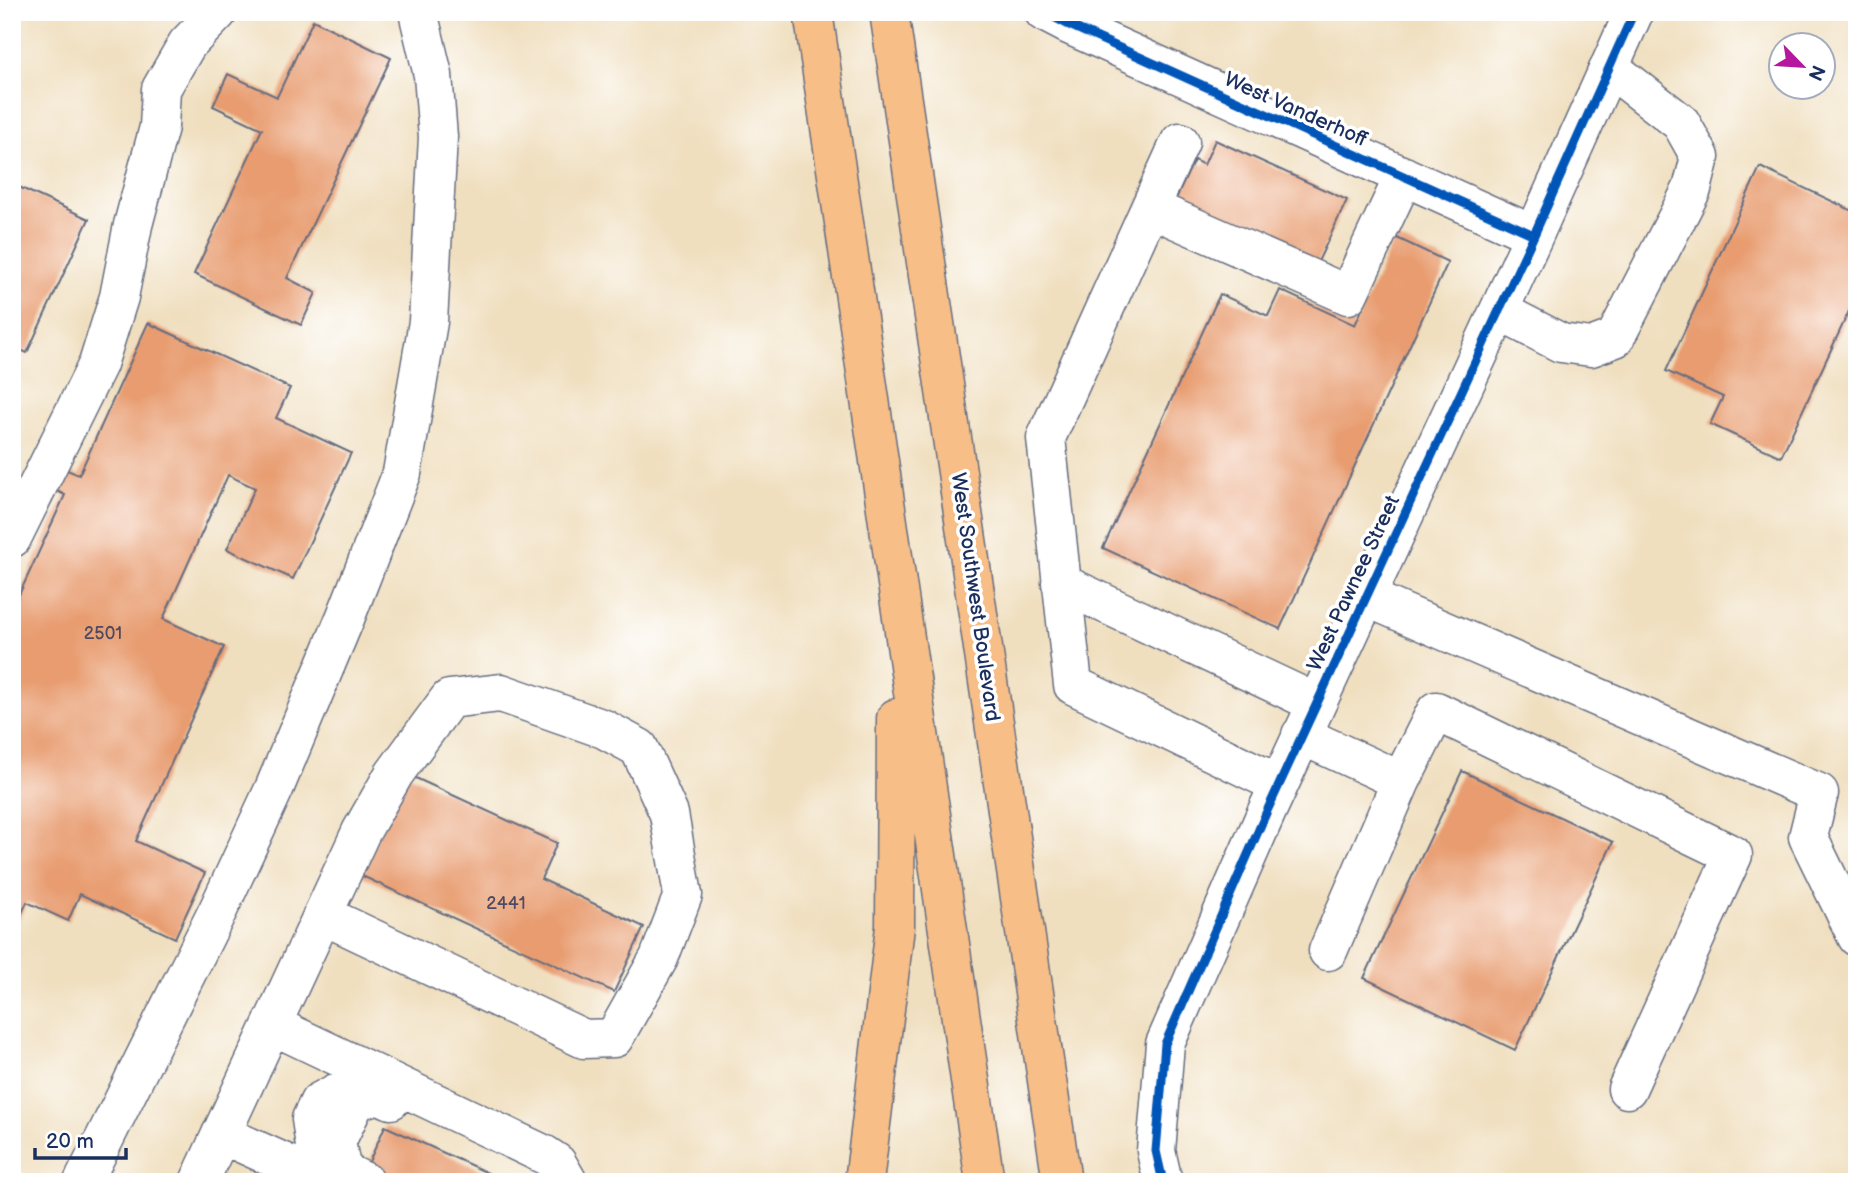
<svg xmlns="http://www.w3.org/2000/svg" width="1869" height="1194" font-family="'Balsamiq Sans',sans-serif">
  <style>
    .building { fill: #e89c6f }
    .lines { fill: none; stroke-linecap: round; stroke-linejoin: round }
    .minor-casing { stroke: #666d80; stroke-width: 41 }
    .major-casing { stroke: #666d80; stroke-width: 41 }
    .minor { stroke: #fff; stroke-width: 38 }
    .major { stroke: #f7be87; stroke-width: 38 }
    .cycleway-casing { stroke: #fff; stroke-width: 13 }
    .cycleway { stroke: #0057b8; stroke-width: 9 }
    .labels { text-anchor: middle; stroke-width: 7; stroke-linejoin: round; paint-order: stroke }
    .number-label { font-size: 18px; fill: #4e4a62 }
    .street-label { font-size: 21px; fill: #1b2f5e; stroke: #fff }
  </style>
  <rect width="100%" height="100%" fill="#fff"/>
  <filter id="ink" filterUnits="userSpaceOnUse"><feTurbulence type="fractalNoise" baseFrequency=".0143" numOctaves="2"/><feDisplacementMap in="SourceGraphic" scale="14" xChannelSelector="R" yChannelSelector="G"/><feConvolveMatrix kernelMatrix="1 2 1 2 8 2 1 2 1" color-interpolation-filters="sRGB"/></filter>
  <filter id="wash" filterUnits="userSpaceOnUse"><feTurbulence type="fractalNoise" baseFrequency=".00686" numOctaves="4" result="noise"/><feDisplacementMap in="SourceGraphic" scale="28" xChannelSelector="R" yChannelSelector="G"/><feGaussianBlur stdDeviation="1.57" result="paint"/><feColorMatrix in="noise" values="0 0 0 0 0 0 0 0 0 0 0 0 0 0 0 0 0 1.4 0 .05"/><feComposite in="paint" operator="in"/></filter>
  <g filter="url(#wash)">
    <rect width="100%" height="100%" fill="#f0dfbf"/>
    <g id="blocks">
      <path class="building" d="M313,20L391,58L287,278L316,293L301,325L194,274L262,129L213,106L228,74L277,97Z
        M1215,140L1347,200L1316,266L1175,201L1194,160L1204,165Z
        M1760,167L1857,213V294L1781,457L1710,424L1723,397L1666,371Z
        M19,187L89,219L27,353L12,346V202Z
        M1395,237L1448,262L1280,629L1103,548L1220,294L1268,316L1280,290L1355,325Z
        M148,323L290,388L276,418L351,453L293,579L227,549L255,488L228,475L163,619L224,647L136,841L205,873L175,938L80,894L68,921L27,902L12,935V610L65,495L51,488L60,467L79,475Z
        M1462,771L1613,842L1515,1050L1364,978Z
        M407,774L557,843L541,879L644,927L614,992L360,875Z
        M385,1126L501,1179L499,1182H377L363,1175Z"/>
    </g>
  </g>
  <g filter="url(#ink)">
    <use href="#blocks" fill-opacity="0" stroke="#666d80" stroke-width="2"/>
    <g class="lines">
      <defs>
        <path id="minor" d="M1044,12L1069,25L1534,235
          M1150,208L1180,142
          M1499,311L1561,343L1591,347L1615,338L1692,189L1700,157L1681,123L1609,67
          M12,538L98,364L119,297L133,225L159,127L161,89L187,44L218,12
          M1061,583L1316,703
          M1366,597L1819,793L1808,837L1857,937
          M1301,735L1401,781L1328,951
          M1401,781L1436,711L1733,855L1627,1089
          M1279,784L1073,685L1046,438L1150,208L1348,295L1404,176
          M272,1025L545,1155L557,1163L568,1182
          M221,1134L327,1182
          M342,1171L336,1142L356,1101L379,1094
          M83,1182L219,908L274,789L346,616L402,473L428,322L438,137L433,75L418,12
          M199,1182L361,832L394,774L449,699L501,693L604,729L639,748L669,814L683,895L659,958L614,1038L584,1039L323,915
          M365,1182L323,1162L316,1153L311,1119L319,1102L351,1085H360L391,1100
          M1163,1182L1156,1151L1165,1044L1267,811L1534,235L1634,12"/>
        <path id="major" d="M813,12L985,1182
          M889,12L1062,1182
          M864,1182L895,927L896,718"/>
      </defs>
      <use href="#minor" class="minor-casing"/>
      <use href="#major" class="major-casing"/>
      <use href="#minor" class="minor"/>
      <use href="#major" class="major"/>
      <defs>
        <path id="cycleway" d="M1044,12L1069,25L1534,235
          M1163,1182L1156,1151L1165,1044L1267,811L1534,235L1634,12"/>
      </defs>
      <use href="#cycleway" class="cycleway-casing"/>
      <use href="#cycleway" class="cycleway"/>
    </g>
  </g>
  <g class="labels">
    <g class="number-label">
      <text x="103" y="639">2501</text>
      <text x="506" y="909">2441</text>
    </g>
    <g class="street-label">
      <text transform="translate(1296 109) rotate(24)" y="7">West Vanderhoff</text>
      <text transform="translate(1353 583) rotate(-65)" y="7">West Pawnee Street</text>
      <text transform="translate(976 597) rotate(82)" y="7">West Southwest Boulevard</text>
    </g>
  </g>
  <rect width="1869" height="1194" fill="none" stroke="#fff" stroke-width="42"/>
  <g transform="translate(1802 66) rotate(115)"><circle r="33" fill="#ffffff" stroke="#a4acbf" stroke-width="2"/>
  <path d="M0-5L12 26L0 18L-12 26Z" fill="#b5179e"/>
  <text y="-10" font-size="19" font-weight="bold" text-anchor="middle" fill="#1b2f5e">N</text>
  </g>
  <path d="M35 1148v10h91v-10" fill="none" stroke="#1b2f5e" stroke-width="3.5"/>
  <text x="46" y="1148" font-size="21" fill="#1b2f5e" stroke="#ffffff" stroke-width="5" paint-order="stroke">20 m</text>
</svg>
